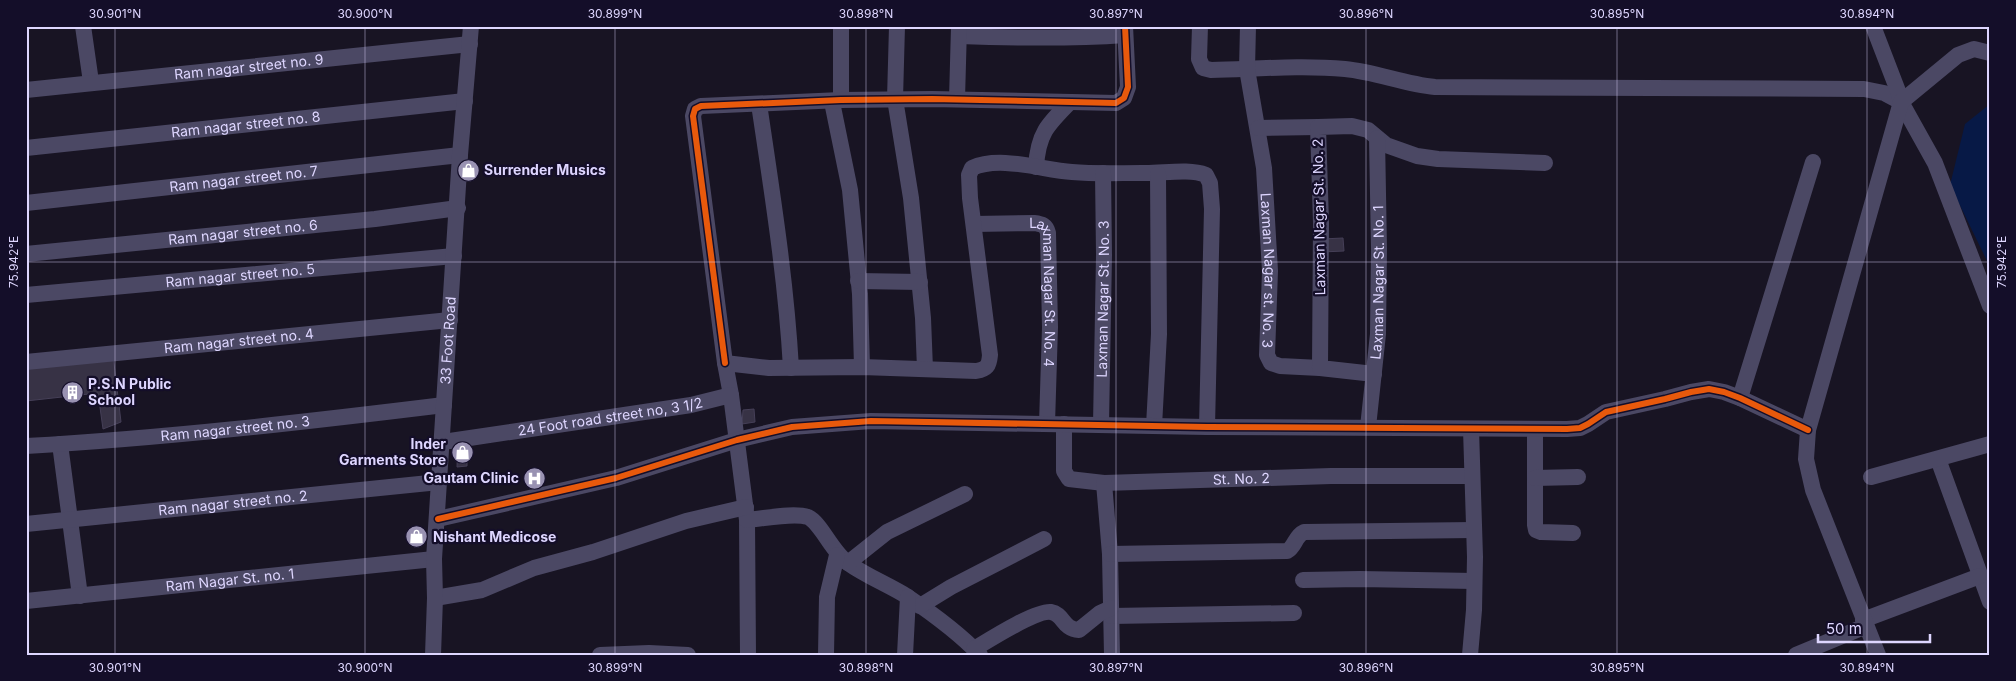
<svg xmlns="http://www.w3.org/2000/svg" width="2016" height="681" font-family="Inter,sans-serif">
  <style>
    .water { fill: #071946 }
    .building { fill: #373245; stroke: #453f57 }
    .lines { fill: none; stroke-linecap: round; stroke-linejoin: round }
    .minor { stroke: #4b4864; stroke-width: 16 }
    .cycleway-casing { stroke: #140e29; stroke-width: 9 }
    .cycleway { stroke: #e8590c; stroke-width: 6 }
    .ticks { fill: none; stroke: #ded6ff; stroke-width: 1; stroke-opacity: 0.45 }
    .labels { text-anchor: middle; stroke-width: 4.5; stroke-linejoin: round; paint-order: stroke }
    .street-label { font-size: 14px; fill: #ded6ff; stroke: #140e29 }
    .poi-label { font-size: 14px; font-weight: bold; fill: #ded6ff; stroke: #140e29; text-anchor: start }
    .neatline { fill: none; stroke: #ded6ff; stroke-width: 2 }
    .ticks-label { font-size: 12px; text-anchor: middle; fill: #ded6ff }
  </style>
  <rect width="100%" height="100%" fill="#181423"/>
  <path class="water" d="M1990,104V267L1950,185L1965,124Z"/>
  <path class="building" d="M1343,238L1344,251L1322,252V239Z
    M113,355L121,422L103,429L98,393L26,401V364Z
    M754,409L755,422L742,424L743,410Z
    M467,436V466L457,467L458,438Z"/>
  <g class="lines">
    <g class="minor">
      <path d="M83,26L91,82"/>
      <path d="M841,26V100"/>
      <path d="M897,26L895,99L911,198L923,318L925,369"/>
      <path d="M1200,26L1199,59L1203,68L1211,70C1256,69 1301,65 1345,69C1376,72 1404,84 1435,87L1864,89L1884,93L1901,102"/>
      <path id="s1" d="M1248,26L1247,69L1264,168L1270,271L1267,355L1271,363L1280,366L1320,368"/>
      <path d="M1873,26L1898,91L1901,102L1935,163L1990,306"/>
      <path d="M959,36C1015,38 1069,39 1125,35"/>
      <path id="s2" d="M26,90L470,44"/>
      <path d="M957,99L959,27"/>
      <path d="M832,102L850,190L860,294L862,367"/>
      <path d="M759,104C772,192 786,279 791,368"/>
      <path d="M1258,128L1318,127"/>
      <path id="s3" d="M26,148L465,101"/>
      <path d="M1036,167C1038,134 1047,125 1070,102"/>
      <path id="s4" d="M26,203L460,155"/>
      <path id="s5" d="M974,224L1034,223C1042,224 1046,225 1048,233L1050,327L1047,424"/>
      <path id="s6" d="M26,254L375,219L458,208"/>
      <path d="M858,281L920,282"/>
      <path id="s7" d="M26,295L454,256"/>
      <path id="s8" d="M26,362L450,320"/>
      <path d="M725,363L693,116L695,109L701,106L841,100L932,99L1116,103L1124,98L1128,87L1125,26"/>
      <path d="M1374,374L1320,368L1321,223L1318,127L1352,126L1368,130L1386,145L1417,156L1438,159L1545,163"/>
      <path d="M731,395L725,363L769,368L862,367L976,371C987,369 989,366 990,355L970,198L969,175L972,168C1000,155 1042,170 1072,172C1095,174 1118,173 1141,173C1161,174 1188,168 1206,175L1210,183L1212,209L1207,427"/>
      <path d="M1740,398L1813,162"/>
      <path id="s9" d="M1064,424V471L1069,479L1104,483L1331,476H1471"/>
      <path id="s10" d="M1101,425L1104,255L1103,173"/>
      <path d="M1154,426L1159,334L1158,174"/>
      <path id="s11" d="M1368,427L1378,334L1379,249L1377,138"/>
      <path d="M1535,429V525L1536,530L1541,532L1573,533"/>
      <path id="s12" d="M443,442L691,405L731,395L747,520L748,655"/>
      <path d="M60,444L80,596"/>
      <path id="s13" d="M26,446C166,438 305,422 444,405"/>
      <path d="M1938,459L1990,602"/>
      <path d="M1871,477L1990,444"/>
      <path d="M1535,478L1578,477"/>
      <path d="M1104,483L1110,554L1112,655"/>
      <path d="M438,519L616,478L737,440L792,427L871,421L1207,427L1567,429L1580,428L1588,424L1606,412L1665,399L1691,392L1709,389L1724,392L1740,398L1808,430"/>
      <path d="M747,520C763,519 793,512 808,517C821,523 832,552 848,563C866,576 889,585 908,597C933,614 959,633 980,655"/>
      <path id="s14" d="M26,524L439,482"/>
      <path d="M1110,554L1287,551C1295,547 1295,536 1304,532L1474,530"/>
      <path d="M848,563L887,532L965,494"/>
      <path d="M1303,580L1360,579L1474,581"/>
      <path d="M435,598L482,590L534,568L593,552L686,521L746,507"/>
      <path id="s15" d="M26,601L434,559"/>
      <path d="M920,606L951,587L1044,539"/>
      <path d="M1111,616L1294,613"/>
      <path d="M1863,620L1980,576"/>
      <path d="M974,649C989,640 1036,610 1051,612C1064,614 1062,629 1079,630L1100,613L1111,608"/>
      <path id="s16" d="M433,655L435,598L434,559L460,155L471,26"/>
      <path d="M600,655L649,653L688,655"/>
      <path d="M826,655L827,597L837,555"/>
      <path d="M905,655L908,597"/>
      <path d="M1470,655L1474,610L1475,557L1471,429"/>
      <path d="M1796,655L1866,626"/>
      <path d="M1878,655L1813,490L1806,459L1808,430L1901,102L1958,55L1974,49L1990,53"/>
    </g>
    <defs>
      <path id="cycleway" d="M725,363L693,116L695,109L701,106L841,100L932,99L1116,103L1124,98L1128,87L1125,26
        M438,519L616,478L737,440L792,427L871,421L1207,427L1567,429L1580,428L1588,424L1606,412L1665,399L1691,392L1709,389L1724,392L1740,398L1808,430"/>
    </defs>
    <use href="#cycleway" class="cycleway-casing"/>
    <use href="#cycleway" class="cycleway"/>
  </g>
  <path class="ticks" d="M115,26V655M365,26V655M615,26V655M866,26V655M1116,26V655M1366,26V655M1617,26V655M1867,26V655M26,262H1990"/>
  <defs>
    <symbol id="shop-disc" viewBox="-11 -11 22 22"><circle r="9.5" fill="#9992b2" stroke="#140e29"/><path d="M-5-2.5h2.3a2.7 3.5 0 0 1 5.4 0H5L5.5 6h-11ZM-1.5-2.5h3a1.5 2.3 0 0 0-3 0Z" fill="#fff"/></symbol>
    <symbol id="building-disc" viewBox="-11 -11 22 22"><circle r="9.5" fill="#9992b2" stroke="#140e29"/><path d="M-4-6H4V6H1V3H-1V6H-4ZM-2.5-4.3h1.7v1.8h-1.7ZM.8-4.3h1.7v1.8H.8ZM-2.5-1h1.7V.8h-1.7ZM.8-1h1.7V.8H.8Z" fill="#fff"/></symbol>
    <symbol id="hospital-disc" viewBox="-11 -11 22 22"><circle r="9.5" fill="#9992b2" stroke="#140e29"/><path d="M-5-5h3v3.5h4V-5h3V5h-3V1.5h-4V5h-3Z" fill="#fff"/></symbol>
  </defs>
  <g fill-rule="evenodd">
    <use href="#shop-disc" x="456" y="158" width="25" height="25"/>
    <use href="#building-disc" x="60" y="380" width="25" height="25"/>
    <use href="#shop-disc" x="450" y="440" width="25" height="25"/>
    <use href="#hospital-disc" x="522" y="466" width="25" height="25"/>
    <use href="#shop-disc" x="404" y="524" width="25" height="25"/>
  </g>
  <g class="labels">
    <g class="street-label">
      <text dy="5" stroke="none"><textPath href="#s2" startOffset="224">Ram nagar street no. 9</textPath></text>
      <text dy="5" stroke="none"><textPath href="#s3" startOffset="221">Ram nagar street no. 8</textPath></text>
      <text dy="5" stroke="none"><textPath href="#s4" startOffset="219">Ram nagar street no. 7</textPath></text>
      <text transform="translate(1319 217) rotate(-91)" y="5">Laxman Nagar St. No. 2</text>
      <text dy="5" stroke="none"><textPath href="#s6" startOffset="218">Ram nagar street no. 6</textPath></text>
      <text dy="5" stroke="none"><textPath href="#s1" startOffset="246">Laxman Nagar st. No. 3</textPath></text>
      <text dy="5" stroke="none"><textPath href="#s7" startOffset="215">Ram nagar street no. 5</textPath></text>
      <text dy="5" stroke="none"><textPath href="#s11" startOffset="145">Laxman Nagar St. No. 1</textPath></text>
      <text dy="5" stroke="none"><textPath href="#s5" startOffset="134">Laxman Nagar St. No. 4</textPath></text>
      <text dy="5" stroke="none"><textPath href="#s10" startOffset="126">Laxman Nagar St. No. 3</textPath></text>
      <text dy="5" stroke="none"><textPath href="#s16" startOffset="315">33 Foot Road</textPath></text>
      <text dy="5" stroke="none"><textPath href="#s8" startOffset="214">Ram nagar street no. 4</textPath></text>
      <text dy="5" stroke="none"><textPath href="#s12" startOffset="169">24 Foot road street no, 3 1/2</textPath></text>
      <text dy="5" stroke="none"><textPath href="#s13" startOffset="210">Ram nagar street no. 3</textPath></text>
      <text dy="5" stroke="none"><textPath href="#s9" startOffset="229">St. No. 2</textPath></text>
      <text dy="5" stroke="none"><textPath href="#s14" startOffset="208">Ram nagar street no. 2</textPath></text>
      <text dy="5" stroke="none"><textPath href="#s15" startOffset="205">Ram Nagar St. no. 1</textPath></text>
    </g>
    <g class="poi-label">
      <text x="484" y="175">Surrender Musics</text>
      <text x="88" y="389">P.S.N Public<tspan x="88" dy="16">School</tspan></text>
      <text x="446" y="449" text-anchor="end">Inder<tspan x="446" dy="16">Garments Store</tspan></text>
      <text x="519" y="483" text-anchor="end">Gautam Clinic</text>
      <text x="433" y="542">Nishant Medicose</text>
    </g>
  </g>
  <rect width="2016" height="681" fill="none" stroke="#140e29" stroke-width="55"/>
  <path d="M1818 634v8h112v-8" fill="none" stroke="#ded6ff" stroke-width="2.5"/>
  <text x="1826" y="634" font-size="15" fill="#ded6ff" stroke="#140e29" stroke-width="4" paint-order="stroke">50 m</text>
  <rect x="28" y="28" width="1960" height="626" class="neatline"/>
  <g class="ticks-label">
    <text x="115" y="18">30.901°N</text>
    <text x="365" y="18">30.900°N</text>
    <text x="615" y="18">30.899°N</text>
    <text x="866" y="18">30.898°N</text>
    <text x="1116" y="18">30.897°N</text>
    <text x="1366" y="18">30.896°N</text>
    <text x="1617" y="18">30.895°N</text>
    <text x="1867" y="18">30.894°N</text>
    <text transform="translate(2002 262) rotate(-90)" y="4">75.942°E</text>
    <text transform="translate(14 262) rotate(-90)" y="4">75.942°E</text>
    <text x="115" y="672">30.901°N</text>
    <text x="365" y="672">30.900°N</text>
    <text x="615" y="672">30.899°N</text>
    <text x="866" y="672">30.898°N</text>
    <text x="1116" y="672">30.897°N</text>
    <text x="1366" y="672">30.896°N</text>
    <text x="1617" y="672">30.895°N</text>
    <text x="1867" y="672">30.894°N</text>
  </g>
</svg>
